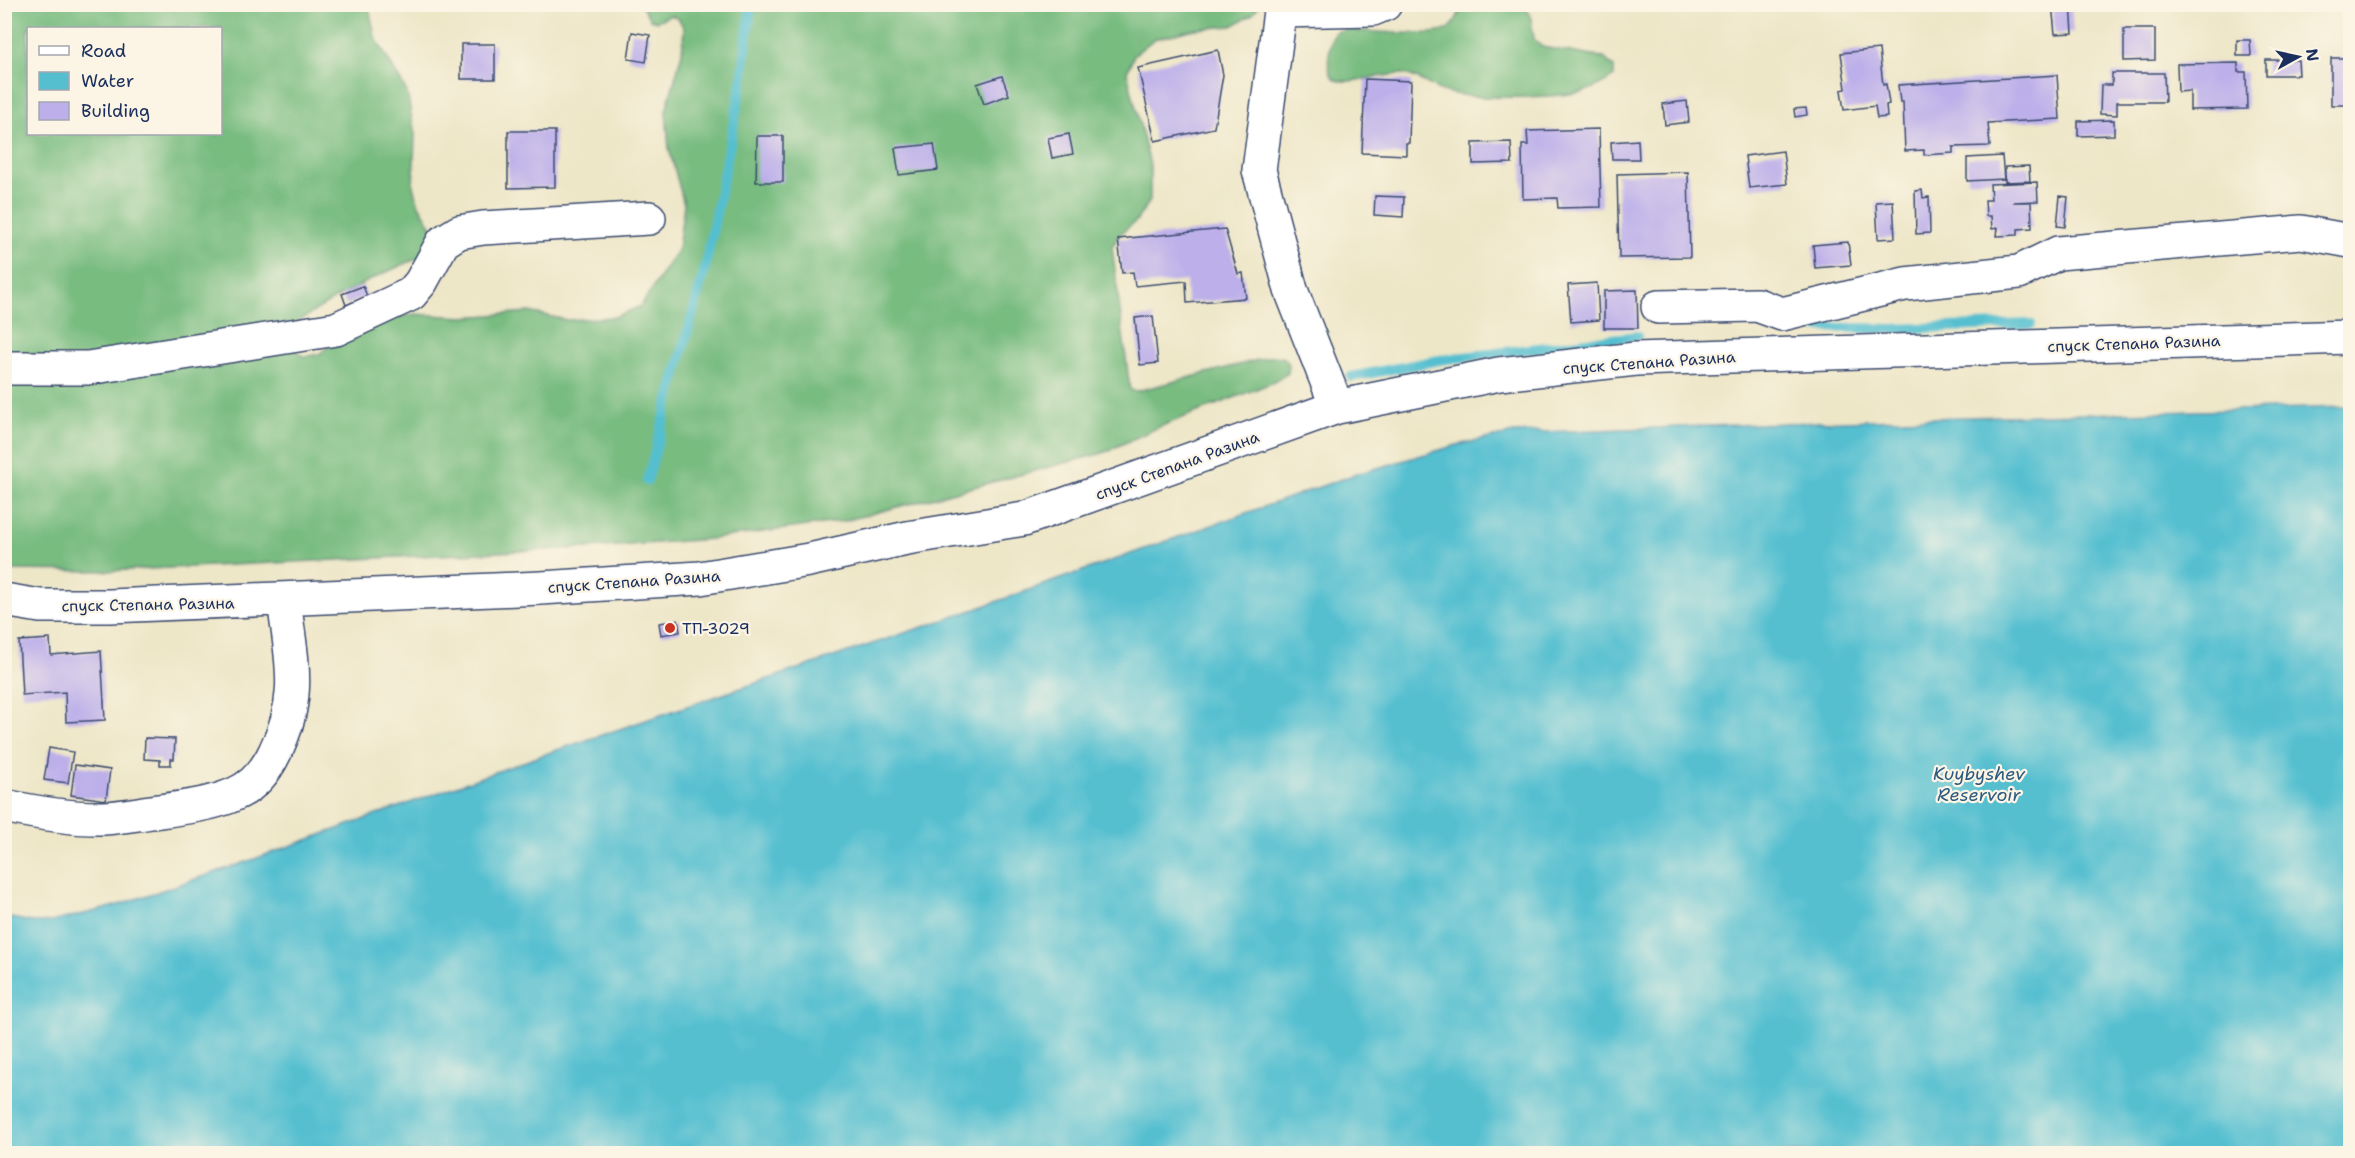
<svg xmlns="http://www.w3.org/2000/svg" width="2355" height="1158" font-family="'Shantell Sans',sans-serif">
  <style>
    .forest { fill: #78bc80; stroke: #4a766f; stroke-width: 1.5; fill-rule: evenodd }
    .water { fill: #55bfd0; stroke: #387797; stroke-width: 1.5 }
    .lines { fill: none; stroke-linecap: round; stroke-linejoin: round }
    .stream { stroke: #55bfd0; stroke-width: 10 }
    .building { fill: #bcafea }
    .minor-casing { stroke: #3a4a6e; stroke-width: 36 }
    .minor { stroke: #fff; stroke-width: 33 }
    .poi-dot { fill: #c8321e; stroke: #fcf5e5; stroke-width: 2 }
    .labels { text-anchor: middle; stroke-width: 4.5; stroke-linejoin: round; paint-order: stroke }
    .street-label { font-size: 16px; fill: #1b2f5e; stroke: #fcf5e5 }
    .poi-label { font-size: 16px; fill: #1b2f5e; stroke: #fcf5e5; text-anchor: start }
    .water-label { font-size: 18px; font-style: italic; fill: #2c5a80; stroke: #fcf5e5 }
  </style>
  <rect width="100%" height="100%" fill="#fcf5e5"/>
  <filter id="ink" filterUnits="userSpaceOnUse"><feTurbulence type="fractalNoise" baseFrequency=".0167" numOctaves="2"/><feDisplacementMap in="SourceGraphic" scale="12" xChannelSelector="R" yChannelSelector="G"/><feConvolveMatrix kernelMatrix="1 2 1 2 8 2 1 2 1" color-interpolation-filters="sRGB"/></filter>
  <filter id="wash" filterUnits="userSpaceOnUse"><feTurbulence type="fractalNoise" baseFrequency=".008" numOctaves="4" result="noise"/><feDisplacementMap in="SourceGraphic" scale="24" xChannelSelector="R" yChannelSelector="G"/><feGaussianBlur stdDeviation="1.35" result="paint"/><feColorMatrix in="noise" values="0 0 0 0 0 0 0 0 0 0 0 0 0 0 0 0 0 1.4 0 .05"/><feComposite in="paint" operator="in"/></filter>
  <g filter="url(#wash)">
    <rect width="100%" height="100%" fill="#ede6c7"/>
    <path class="forest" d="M1525,4L1531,19L1534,39L1542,47L1604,58L1614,67V76C1604,83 1594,89 1582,92C1550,98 1475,100 1445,92C1431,88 1417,75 1403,74C1386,73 1346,86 1335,79C1323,71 1330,42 1335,32L1344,30C1363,30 1435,38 1448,29C1456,23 1459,13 1462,5Z
      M5,5H370L369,8L375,37L407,92L415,135L413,187L419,205L434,230L419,258C381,273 327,301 294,325L292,347L304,357L319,354L333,343L372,322L414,314L463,317L529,312L567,320L615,317L641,306L678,249L684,204L669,149L666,111L682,53L684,29L679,19L671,15L657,21L650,19L641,5H1259L1253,14L1232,26L1195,29L1154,39L1134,55L1127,72L1150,165V201L1136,221L1119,235L1112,247L1130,390L1137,391L1273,356L1283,357L1289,364L1288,373L1274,382L1159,427L1103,453L844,521L711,539L603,547L107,571L5,570ZM28,28H220V134H28Z"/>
    <path class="water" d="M2350,407V1153H5V917L32,922H51L112,907L243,863L551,752L967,612L1353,475L1457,445L1514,433L1930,418Z"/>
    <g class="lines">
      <path class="stream" d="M1812,327L1893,329L2031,324
        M1351,377L1439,360L1637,336
        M647,481L705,268L742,82L751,4"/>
    </g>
    <g id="blocks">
      <path class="building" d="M2052,4H2071L2073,33L2055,34Z
        M2124,29H2155V60L2124,61Z
        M632,32L650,35L646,62L628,59Z
        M2237,40H2250L2251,56H2237Z
        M461,44H495V79H461Z
        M1879,49L1883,85L1886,84L1889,104L1886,105L1887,117L1877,118L1875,106L1844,110L1841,90L1846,89L1841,53Z
        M1218,50L1223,75L1214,128L1155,141L1138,68Z
        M2331,58H2350V105H2331Z
        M2266,60H2298L2299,75H2266Z
        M2238,63V72H2246L2247,109L2190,110V91L2178,92L2177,64Z
        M2112,73H2164L2165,102H2117V115L2100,114L2101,85H2112Z
        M2057,75L2060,119L1988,123L1990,146L1953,147V153L1924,155V150L1905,151L1903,102H1900L1898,85Z
        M1002,76L1009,95L984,104L977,84Z
        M1365,79L1411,81L1409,143H1406V155L1362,153Z
        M1687,101L1689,122L1665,125L1663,104Z
        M1806,108L1807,115L1795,117L1794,109Z
        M2114,120V135L2078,136V121Z
        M1599,129L1601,207L1558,208L1557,198L1523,199L1522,145H1528L1527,131Z
        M508,131H555V187L508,188Z
        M1069,134L1073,154L1052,158L1048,138Z
        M757,136H783V182H756Z
        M1638,140L1639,159H1612L1611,142Z
        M1511,142L1512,163L1473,164V143Z
        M934,144L938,170L899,175L895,148Z
        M1783,151L1787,184L1749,188L1745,156Z
        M2002,156L2004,179L1967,181V158Z
        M2029,166L2030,181L2005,182V167Z
        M1688,172L1690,257L1619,258L1617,174Z
        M2037,182L2038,201L2013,202H2031L2032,228L2018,229V235L1997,236L1998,228L1992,229L1991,216H1986L1985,200H1991L1990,184Z
        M1922,190L1923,198L1929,197L1930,233L1916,234L1915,191Z
        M1375,196L1404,197L1403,217L1374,215Z
        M2060,196L2068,197L2065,227L2057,226Z
        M1893,201L1895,238L1878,239L1876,202Z
        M1225,229L1238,274L1243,273L1246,298L1187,303L1186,281L1135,286L1133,272L1122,273L1118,239Z
        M1848,242L1851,265L1815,268L1813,245Z
        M1597,283L1599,320L1571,322L1568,285Z
        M363,286L367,296L346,305L342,294Z
        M1637,290L1638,328H1604V291Z
        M1153,316L1158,363L1140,365L1135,318Z
        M678,620L680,632L661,635L659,623Z
        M50,639L51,655L101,651L105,720L66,722L65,692L22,695L19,641Z
        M145,738L175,739L174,759H171V765H160V760L144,759Z
        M49,748L73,752L68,783L44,780Z
        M75,765L110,770L106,800L71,795Z"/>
    </g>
  </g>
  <g filter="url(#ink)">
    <use href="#blocks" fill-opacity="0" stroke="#3a4a6e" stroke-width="1.5"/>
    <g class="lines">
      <defs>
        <path id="minor" d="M1281,4L1259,170L1291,290L1337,407
          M1280,11L1373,9L1385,4
          M1658,307L1757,305L1782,314L1905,284L2019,272L2058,253L2301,232L2350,241
          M4,368H88L336,329L411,294L421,282L443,242L459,232L483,228L649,218
          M4,600L40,606H110L541,588L700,578L809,560L907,538L1024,519L1337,407L1499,374L1636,359L2350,337
          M4,806C37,813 71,819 104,818C123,817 141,813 159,811C182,808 214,804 235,794C254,786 267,769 275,752C303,696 291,658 284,600"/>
      </defs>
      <use href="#minor" class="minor-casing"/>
      <use href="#minor" class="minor"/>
    </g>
  </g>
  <circle class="poi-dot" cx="670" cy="628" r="6"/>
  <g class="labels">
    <g class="street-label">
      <text transform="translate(2134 343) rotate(-2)" y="6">спуск Степана Разина</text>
      <text transform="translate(1649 362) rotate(-4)" y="6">спуск Степана Разина</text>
      <text transform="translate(1177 465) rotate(-20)" y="6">спуск Степана Разина</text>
      <text transform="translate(634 581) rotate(-4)" y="6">спуск Степана Разина</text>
      <text transform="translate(148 604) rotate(-1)" y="6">спуск Степана Разина</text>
    </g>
    <g class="poi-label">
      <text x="682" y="634">ТП-3029</text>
    </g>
    <g class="water-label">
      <text x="1979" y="780">Kuybyshev<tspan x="1979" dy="21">Reservoir</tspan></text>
    </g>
  </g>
  <rect width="2355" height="1158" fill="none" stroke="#fcf5e5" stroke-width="24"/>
  <rect x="27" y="27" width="195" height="108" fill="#fcf5e5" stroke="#a2a6af" stroke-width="1.5"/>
  <rect x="39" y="46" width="30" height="9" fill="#ffffff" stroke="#a2a6af" stroke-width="1.5"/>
  <text x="81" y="57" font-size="18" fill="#1b2f5e">Road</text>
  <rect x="39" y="72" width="30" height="18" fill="#55bfd0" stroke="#a2a6af" stroke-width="1.5"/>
  <text x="81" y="87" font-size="18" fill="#1b2f5e">Water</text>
  <rect x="39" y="102" width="30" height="18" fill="#bcafea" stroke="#a2a6af" stroke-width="1.5"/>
  <text x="81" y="117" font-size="18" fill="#1b2f5e">Building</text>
  <g transform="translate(2298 57) rotate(82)" stroke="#fcf5e5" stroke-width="4.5" paint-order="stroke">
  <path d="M0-4.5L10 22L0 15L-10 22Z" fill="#1b2f5e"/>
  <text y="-9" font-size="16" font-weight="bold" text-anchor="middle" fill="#1b2f5e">N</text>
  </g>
</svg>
